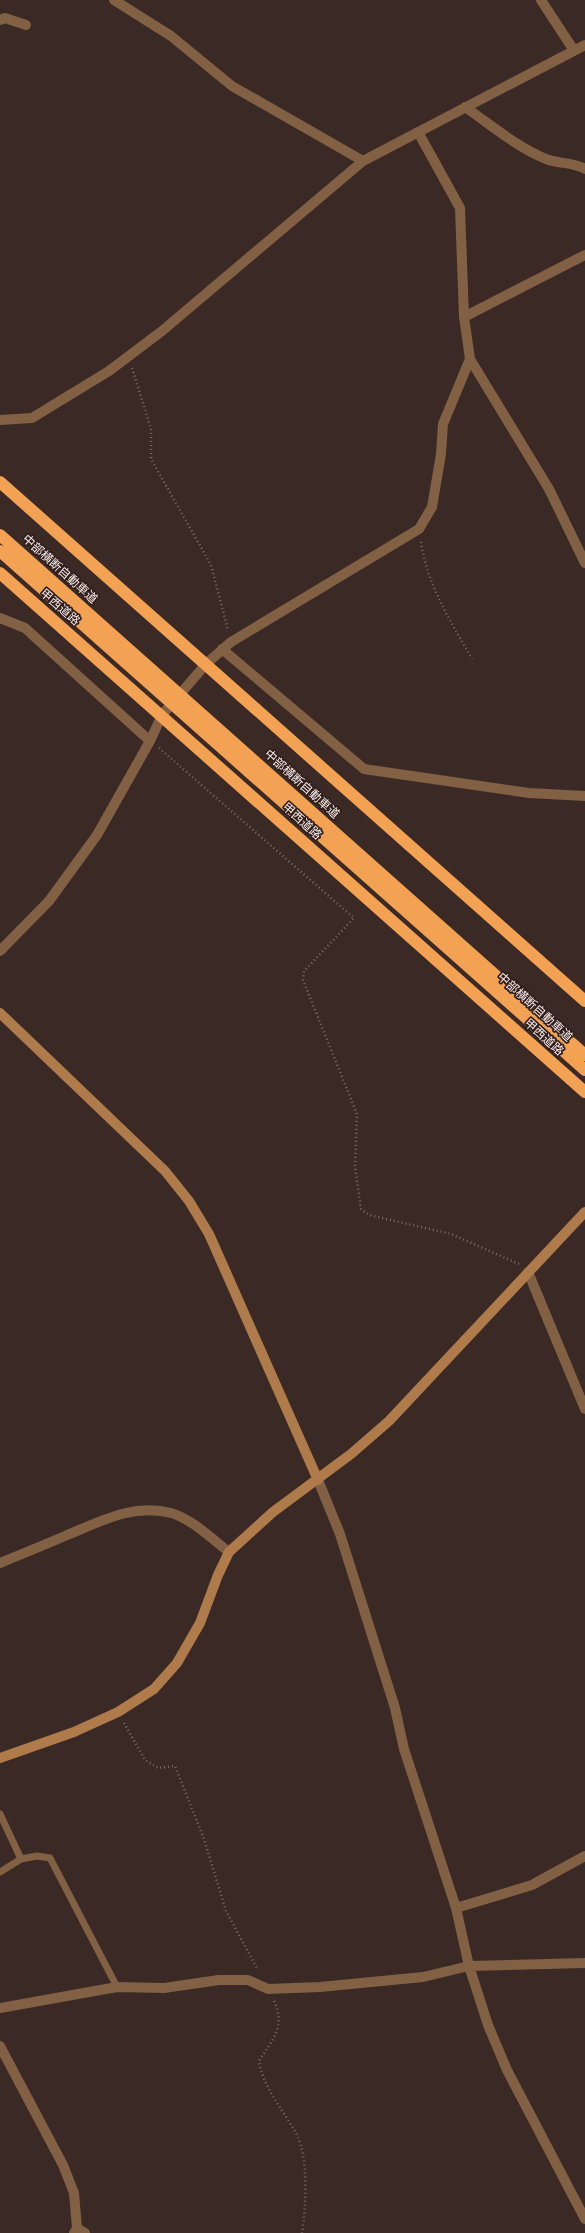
<svg xmlns="http://www.w3.org/2000/svg" width="585" height="2233" font-family="Signika,'Noto Sans JP',sans-serif">
  <style>
    .lines { fill: none; stroke-linecap: round; stroke-linejoin: round }
    .path { stroke: #7b6b68; stroke-width: 2.5; stroke-dasharray: 1 3; stroke-linecap: butt }
    .lane { stroke: #816043; stroke-width: 7 }
    .street { stroke: #816043; stroke-width: 10 }
    .secondary { stroke: #af7b4b; stroke-width: 10 }
    .highway { stroke: #f3a253; stroke-width: 12 }
    .highway-bridge { stroke: #f3a253; stroke-width: 12 }
    .labels { text-anchor: middle; stroke-width: 3.5; stroke-linejoin: round; paint-order: stroke }
    .street-label { font-size: 12px; fill: #f8ebe9; stroke: #311f1c }
  </style>
  <rect width="100%" height="100%" fill="#3b2926"/>
  <g class="lines">
    <path class="path" d="M132,368L151,429V459L211,565L228,630
      M421,542C428,587 450,620 472,659
      M159,748L354,918L304,971L303,980L357,1114L355,1167L361,1209L369,1215L451,1234L519,1264
      M124,1723L145,1760L158,1768L175,1766L204,1839L226,1911L258,1970
      M274,2001C286,2027 272,2040 259,2061C263,2087 283,2110 296,2133C309,2157 306,2207 302,2233"/>
    <path class="lane" d="M0,1814L21,1859L37,1856L50,1858L117,1987
      M0,1872L21,1859"/>
    <path class="street" d="M114,0L171,36L232,86L363,161
      M541,0L573,49
      M0,20L5,18L26,25
      M465,107C491,125 517,147 546,159C559,164 573,162 585,169
      M418,132L460,208L464,317L470,359L549,489L585,563
      M464,317L585,255
      M0,420L32,418L109,371L162,331L363,161L585,45
      M0,618L25,628L150,741
      M222,649L364,769L529,793L585,796
      M0,951L49,901L97,835L150,741L162,715L206,664L231,642L419,529L432,507L441,454L443,424L470,359
      M528,1272L585,1409
      M318,1480L340,1534L395,1708L404,1749L456,1908L469,1966L488,2025L507,2070L585,2219
      M0,1563C22,1554 44,1545 65,1536C99,1522 133,1503 171,1513C192,1519 212,1539 229,1552
      M456,1908L532,1885L585,1856
      M0,2008L117,1987L164,1988L219,1980H248L268,1989L320,1987L423,1977L469,1966L585,1963
      M0,2046L63,2165L74,2193L77,2228L74,2233
      M77,2228L85,2233"/>
    <path class="secondary" d="M0,1013L165,1171L189,1201L209,1234L318,1480
      M0,1758L74,1732L118,1712L154,1689L177,1663L200,1623L218,1575L229,1552L273,1512L351,1454L389,1421L585,1212"/>
    <path class="highway" d="M0,482L585,1001
      M0,573L585,1092"/>
    <path class="highway-bridge" d="M0,535L585,1055
      M0,551L585,1070"/>
  </g>
  <g class="labels">
    <g class="street-label">
      <text transform="translate(60 569) rotate(42)" y="4">中部横断自動車道</text>
      <text transform="translate(60 607) rotate(41)" y="4">甲西道路</text>
      <text transform="translate(302 784) rotate(42)" y="4">中部横断自動車道</text>
      <text transform="translate(302 821) rotate(42)" y="4">甲西道路</text>
      <text transform="translate(535 1007) rotate(42)" y="4">中部横断自動車道</text>
      <text transform="translate(544 1037) rotate(42)" y="4">甲西道路</text>
    </g>
  </g>
</svg>
